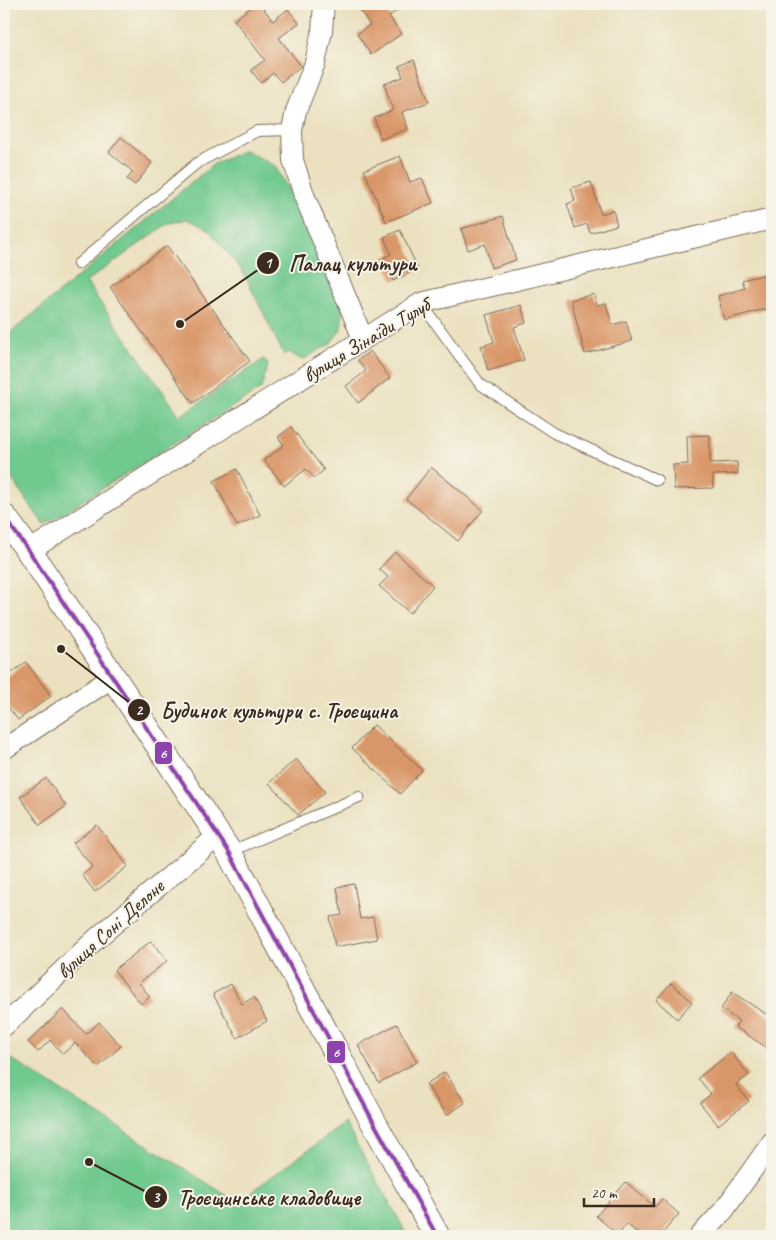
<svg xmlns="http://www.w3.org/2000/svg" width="776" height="1240" font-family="Caveat,sans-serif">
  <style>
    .green { fill: #70c98f; stroke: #567a56 }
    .building { fill: #d99668 }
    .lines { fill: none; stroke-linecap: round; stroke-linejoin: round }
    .service-casing { stroke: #796a57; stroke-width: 12 }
    .minor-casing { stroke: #796a57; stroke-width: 22 }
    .tertiary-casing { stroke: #796a57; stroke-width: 27 }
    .service { stroke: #fff; stroke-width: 10 }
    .minor { stroke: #fff; stroke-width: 20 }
    .tertiary { stroke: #fff; stroke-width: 25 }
    .bus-1-casing { stroke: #f7f3e8; stroke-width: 8 }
    .bus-1 { stroke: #8e44ad; stroke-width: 4 }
    .labels { text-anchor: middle; stroke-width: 4; stroke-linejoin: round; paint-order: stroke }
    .street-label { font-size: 21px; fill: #3b2a1e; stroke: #f7f3e8 }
    .leader { fill: none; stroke: #3b2a1e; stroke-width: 2 }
    .callout-dot { fill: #3b2a1e; stroke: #f7f3e8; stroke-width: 2 }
    .mark-label { font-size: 15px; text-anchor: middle; font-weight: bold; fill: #fff }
    .callout-label { font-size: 22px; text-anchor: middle; font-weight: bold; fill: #3b2a1e; stroke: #f7f3e8; stroke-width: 4; stroke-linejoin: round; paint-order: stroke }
    .line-badge { stroke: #f7f3e8; stroke-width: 2 }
    .badge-label { font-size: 14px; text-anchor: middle; font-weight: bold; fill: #fff }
  </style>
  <rect width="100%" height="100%" fill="#f7f3e8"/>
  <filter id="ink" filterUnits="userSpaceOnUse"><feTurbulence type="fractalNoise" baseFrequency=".02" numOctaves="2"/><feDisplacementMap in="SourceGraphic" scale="10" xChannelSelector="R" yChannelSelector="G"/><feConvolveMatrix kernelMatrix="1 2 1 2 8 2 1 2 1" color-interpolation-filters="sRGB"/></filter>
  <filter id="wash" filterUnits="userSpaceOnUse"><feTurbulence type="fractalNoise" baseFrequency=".0096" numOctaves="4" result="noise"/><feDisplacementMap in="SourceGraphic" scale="20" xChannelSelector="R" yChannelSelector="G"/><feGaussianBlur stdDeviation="1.12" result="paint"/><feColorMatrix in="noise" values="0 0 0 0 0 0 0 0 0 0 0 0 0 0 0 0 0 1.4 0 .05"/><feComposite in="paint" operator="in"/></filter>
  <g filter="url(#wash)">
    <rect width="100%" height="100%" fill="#ebe1c0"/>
    <path class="green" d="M245,150L275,166L312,231L343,310L341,329L330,344L302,360L289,352L284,355L243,272L208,229L187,219L167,224L86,282L180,416L264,359L268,365L261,389L44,525L4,468V338L214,164Z
      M5,1055L237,1202L345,1123L408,1236H4V1057Z"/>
    <g id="blocks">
      <path class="building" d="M255,4H260L273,21L288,9L299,23L279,38L301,66L281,82L273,73L261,83L251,70L265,60L234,20Z
        M363,4H407L389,16L401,34L371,55L357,34L370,25L358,7Z
        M414,60L429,102L402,112L408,129L381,139L374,118L393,110L384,84L403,77L399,66Z
        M121,137L152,163L135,185L127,179L133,172L109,152Z
        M400,156L410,182L422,178L433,203L386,222L364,170Z
        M591,182L601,214L613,210L617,225L590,233L587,224L575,228L567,204L575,201L571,188Z
        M503,216L516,260L491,268L485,244L468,250L461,229Z
        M400,230L418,269L393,281L383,258L391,254L384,237Z
        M167,246L250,361L193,403L110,287Z
        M766,274L772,298V307L724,320L718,296L745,288L742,280Z
        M594,294L597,305L606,303L612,325L626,321L632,341L585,354L571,300Z
        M521,305L526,323L514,327L524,360L488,371L481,346L494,342L486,315Z
        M370,351L390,378L358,403L346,386L366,371L358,360Z
        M291,427L324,470L314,478L306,469L284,486L264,460L284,445L278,437Z
        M710,435V463L737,462L738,474L713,475V488L674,489L673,465L688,464L687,436Z
        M431,467L483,510L458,541L406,499Z
        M237,469L260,515L237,526L214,481Z
        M395,552L433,586L410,613L379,586L388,577L379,569Z
        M26,662L51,696L18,720L4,701V679Z
        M374,725L422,770L400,794L352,748Z
        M296,759L325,792L298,815L269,783Z
        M46,778L66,806L40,825L20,797Z
        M97,825L128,866L95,892L82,875L92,867L73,843Z
        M354,884L360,919L373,917L377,939L335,947L330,917L342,915L337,887Z
        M151,941L167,961L139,983L150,997L141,1004L114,970Z
        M671,983L692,1002L677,1019L656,1000Z
        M231,984L242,1004L254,997L267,1021L237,1038L213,994Z
        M732,992L772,1018V1051L735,1027L739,1021L721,1009Z
        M63,1009L86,1034L99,1022L121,1046L98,1067L75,1043L63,1054L50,1040L38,1052L28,1042Z
        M397,1024L417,1062L379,1083L358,1045Z
        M731,1052L749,1075L736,1085L749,1101L718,1125L700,1103L711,1094L698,1078Z
        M445,1072L465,1103L447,1115L426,1084Z
        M626,1182L655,1207L662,1199L679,1214L660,1236H641L627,1224L618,1235L596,1216Z"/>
    </g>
  </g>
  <g filter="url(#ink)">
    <use href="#blocks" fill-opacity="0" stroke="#796a57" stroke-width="1"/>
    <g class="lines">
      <defs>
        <path id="service" d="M78,264L197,163L257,131L292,130
          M421,303L480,384L554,433L657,480
          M229,852L359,797"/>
        <path id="minor" d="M324,4L322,31L315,63L296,111L292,130L293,160L304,195L363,339
          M29,551L421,303L772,219
          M4,749L113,677
          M4,1026L97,938L219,835
          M700,1236L724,1210L772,1142"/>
        <path id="tertiary" d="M4,517L29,551L113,677L229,852L374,1123L437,1236"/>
      </defs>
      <use href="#service" class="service-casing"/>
      <use href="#minor" class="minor-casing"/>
      <use href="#tertiary" class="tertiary-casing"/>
      <use href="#service" class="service"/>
      <use href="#minor" class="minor"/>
      <use href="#tertiary" class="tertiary"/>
      <defs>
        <path id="bus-1" d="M4,517L29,551L229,852L374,1123L437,1236"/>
      </defs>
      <use href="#bus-1" class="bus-1-casing"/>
      <use href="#bus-1" class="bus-1"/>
    </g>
  </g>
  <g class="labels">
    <g class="street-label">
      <text transform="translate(366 340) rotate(-31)" y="7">вулиця Зінаїди Тулуб</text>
      <text transform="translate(110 929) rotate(-42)" y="7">вулиця Соні Делоне</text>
    </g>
  </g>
  <path class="leader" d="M180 324L268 263M61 649L139 710M89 1162L156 1197"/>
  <g class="callout-dot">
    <circle cx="180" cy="324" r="5"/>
    <circle cx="61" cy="649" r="5"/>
    <circle cx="89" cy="1162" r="5"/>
    <circle cx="268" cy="263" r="12"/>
    <circle cx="139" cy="710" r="12"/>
    <circle cx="156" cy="1197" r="12"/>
  </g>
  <g class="mark-label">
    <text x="268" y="268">1</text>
    <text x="139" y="715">2</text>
    <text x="156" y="1202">3</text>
  </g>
  <g class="callout-label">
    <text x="353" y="271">Палац культури</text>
    <text x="279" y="718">Будинок культури с. Троєщина</text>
    <text x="269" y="1205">Троєщинське кладовище</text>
  </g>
  <g class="line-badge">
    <rect x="154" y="741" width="19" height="24" rx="5" fill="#8e44ad"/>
    <rect x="326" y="1040" width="20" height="24" rx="5" fill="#8e44ad"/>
  </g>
  <g class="badge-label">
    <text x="163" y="758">6</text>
    <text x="336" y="1057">6</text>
  </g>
  <rect width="776" height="1240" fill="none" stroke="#f7f3e8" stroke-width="20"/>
  <path d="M584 1198v8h70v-8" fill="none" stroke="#3b2a1e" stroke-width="2.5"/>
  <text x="591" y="1198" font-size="15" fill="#3b2a1e" stroke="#f7f3e8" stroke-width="4" paint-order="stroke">20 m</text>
</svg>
